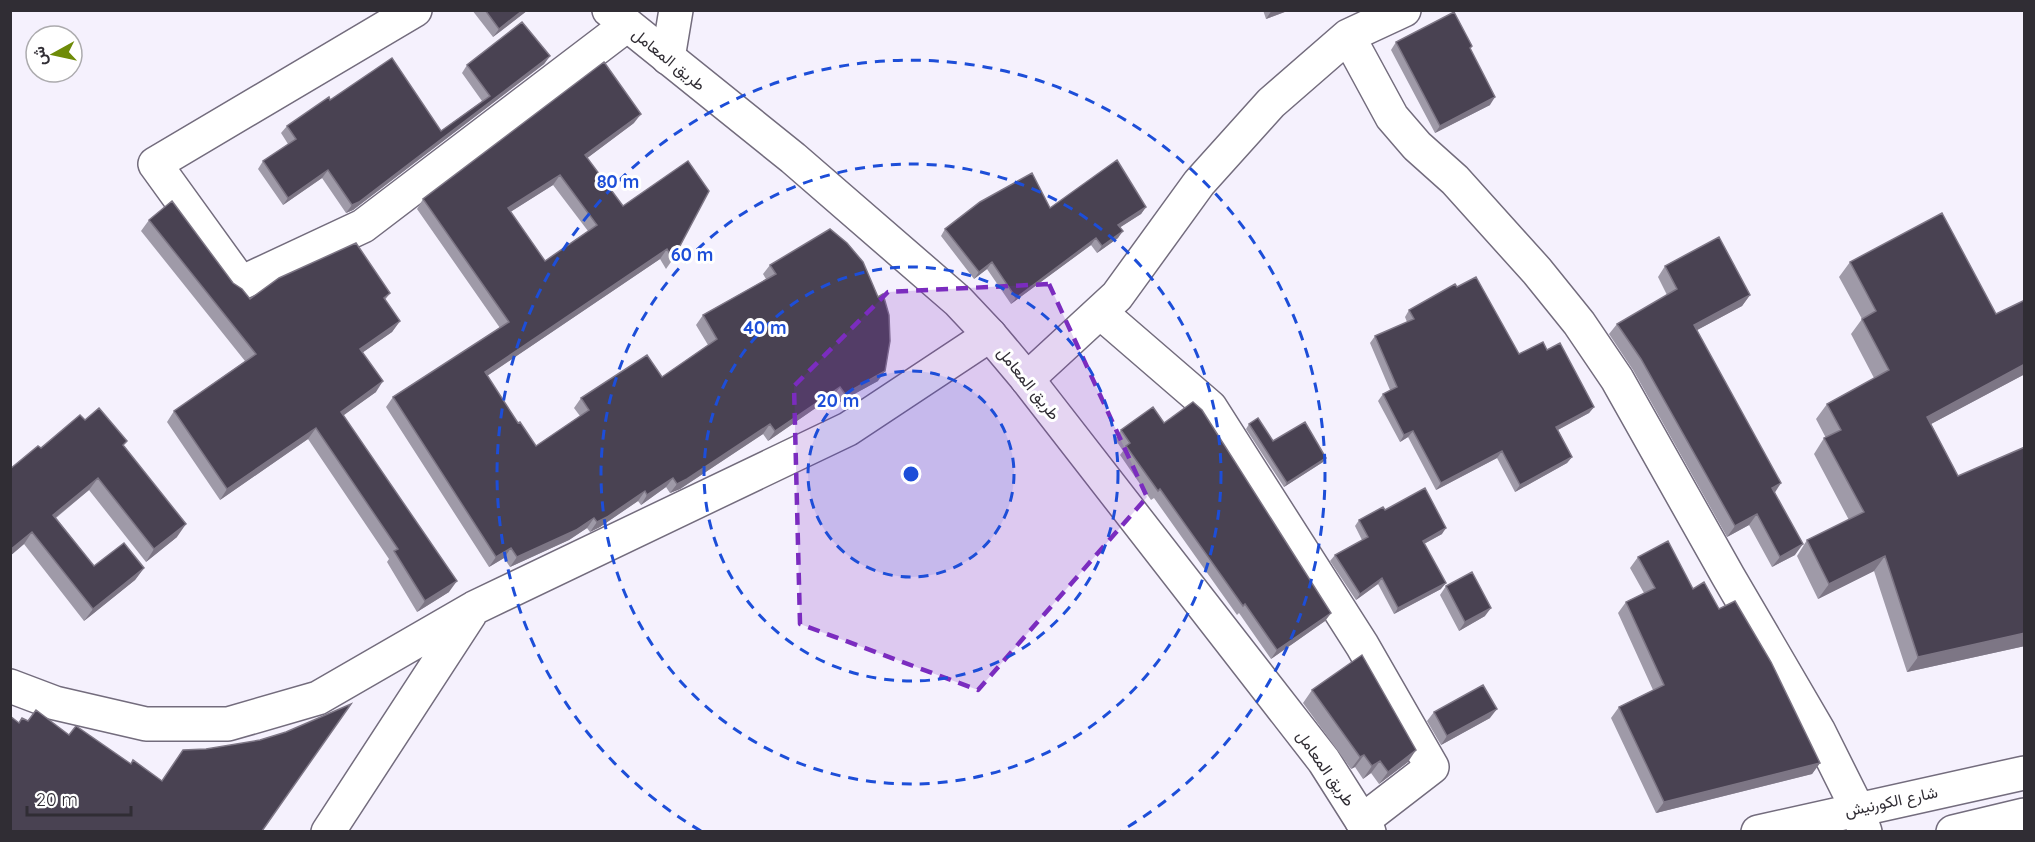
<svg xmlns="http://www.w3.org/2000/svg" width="2035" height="842" font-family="Quicksand,Vazirmatn,sans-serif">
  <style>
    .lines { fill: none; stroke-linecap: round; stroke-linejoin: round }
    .minor-casing { stroke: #736c7d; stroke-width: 36 }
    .major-casing { stroke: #736c7d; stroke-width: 36 }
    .minor { stroke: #fff; stroke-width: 33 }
    .major { stroke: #fff; stroke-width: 33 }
    .wall { fill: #9f9aa8; fill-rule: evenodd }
    .shaded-wall { fill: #7d7685 }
    .building { fill: #494252; stroke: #7d7685; stroke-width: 1.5; fill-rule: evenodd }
    .marked { fill: #7b2cbf; fill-opacity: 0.2; stroke: #7b2cbf; stroke-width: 4.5; stroke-dasharray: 12 8; stroke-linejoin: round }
    .ring { fill: none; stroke: #1d4ed8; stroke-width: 3; stroke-dasharray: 10 8 }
    .labels { text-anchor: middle; stroke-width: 6; stroke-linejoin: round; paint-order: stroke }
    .street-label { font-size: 16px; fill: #302d34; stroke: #fff }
    .centre { fill: #1d4ed8; stroke: #fff; stroke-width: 3 }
    .ring-label { font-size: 18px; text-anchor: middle; font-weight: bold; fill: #1d4ed8; stroke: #fff; stroke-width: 6; stroke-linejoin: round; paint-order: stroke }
  </style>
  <rect width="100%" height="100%" fill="#f5f1fd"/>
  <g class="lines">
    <defs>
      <path id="minor" d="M415,10L155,164L241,283L363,226L627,25
        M1348,36L1392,117L1417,146L1455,180L1537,271L1579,323L1617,379L1728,576L1818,730L1857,808L1865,832
        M668,58L676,10
        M1100,312L1210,407L1362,645L1432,767L1362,821
        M1027,379L1117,296L1199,183L1271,103L1348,36L1404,10
        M10,686L55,703L146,724H228L318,698L474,608L848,429L990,335
        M328,832L470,614"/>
      <path id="major" d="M609,10L793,158L958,301L990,335L1027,379L1324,761L1369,832
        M1758,832L2024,773
        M1953,832L2024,815"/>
    </defs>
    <use href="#minor" class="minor-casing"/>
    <use href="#major" class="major-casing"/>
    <use href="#minor" class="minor"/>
    <use href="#major" class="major"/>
  </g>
  <path class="wall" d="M472,10H528L493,37Z
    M1263,10H1290L1266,19Z
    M1396,42L1470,49L1490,105L1435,133L1391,50Z
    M550,56L544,64L353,210L346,213L322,178L283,205L258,169L263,161L288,144L281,133L287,126L330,100L441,131L482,101L462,73L467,65Z
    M634,123L587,158L623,206L688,161L673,259L666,269L660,259L487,376L518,423L536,446L580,416L574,408L581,398L662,377L708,345L696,325L703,315L766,279L763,274L770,265L878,381L838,403L833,396L768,441L763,434L680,489L670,493L666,487L641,505L638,501L600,527L590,532L587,528L569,540L510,567L504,558L489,567L386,407L393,397L500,328L417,209L423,199ZM553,185L588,231L545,261L510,212Z
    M1146,207L1141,214L1120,227L1118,238L1097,253L1091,245L1011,304L987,269L974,279L941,236L945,229L1050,208Z
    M149,220L233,283L250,299L390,293L385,300L400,321L392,332L363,352L376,392L343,415L449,592L417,612L387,562L389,559L308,439L220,500L167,422L174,411L245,361L141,231Z
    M1850,262L1996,314L2025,300V374L1931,424L1958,476L2025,447V646L1907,672L1874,571L1818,599L1797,556L1807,540L1849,520L1814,454L1824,438H1826L1816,419L1827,404L1874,378L1851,334L1862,319L1839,277Z
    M1665,266L1750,295L1742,306L1697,330L1775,492L1795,555L1772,567L1749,525L1727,537L1633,370L1609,334L1617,324L1667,295L1658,277Z
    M1457,287L1519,354L1547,350L1594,407L1589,413L1558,430L1572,457L1567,463L1515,492L1497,458L1436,490L1408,437L1400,442L1378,401L1383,394L1390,390L1370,343L1375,336L1407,322L1405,317L1409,310Z
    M85,420L124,446L177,537L146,562L89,490L56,518L94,566L144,568L135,580L84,621L24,544L10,556V469Z
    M1164,423L1331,613L1325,621L1271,659L1239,613L1237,615L1154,498L1151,500L1120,455L1123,451L1115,439L1121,430Z
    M1249,424L1273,441L1323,462L1284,487L1246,429Z
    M1385,510L1442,534L1424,544L1441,589L1394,614L1378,584L1356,600L1330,561L1335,555L1362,540L1355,526L1359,520Z
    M1638,557L1693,589L1719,609L1820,763L1812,774L1656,813L1611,718L1619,707L1653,690L1618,613L1626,602L1644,593L1630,568Z
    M1446,586L1485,616L1459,631L1440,595Z
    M1312,690L1408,762L1379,784L1371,773L1363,779L1355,767L1351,769L1303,703Z
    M1434,712L1490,718L1441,745L1427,721Z"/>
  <path class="shaded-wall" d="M523,10H528L493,37L499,29Z
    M1272,10H1290L1266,19Z
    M550,56L544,64L353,210L346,213L352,205Z
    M1495,97L1490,105L1435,133L1440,126Z
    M641,114L634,123L578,165L585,155Z
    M328,170L322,178L283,205L288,198Z
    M560,175L553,185L501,218L508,208Z
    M1146,207L1141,214L1113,232L1118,225Z
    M1123,231L1118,238L1097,253L1102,246Z
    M1096,238L1091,245L1011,304L1016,298Z
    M667,249L660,259L478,382L485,372Z
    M992,262L987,269L974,279L979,272Z
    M1750,295L1742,306L1686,336L1694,325Z
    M400,321L392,332L352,360L360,349Z
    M2025,364V374L1916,432L1927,417Z
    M885,371L878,381L838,403L845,394Z
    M383,381L376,392L333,423L341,412Z
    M840,387L833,396L768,441L775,431Z
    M1594,407L1589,413L1552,433L1556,427Z
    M770,424L763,434L680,489L670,493L677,484Z
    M316,428L308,439L220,500L227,489Z
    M1413,431L1408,437L1400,442L1404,435Z
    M1502,451L1497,458L1436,490L1441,483Z
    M1572,457L1567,463L1515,492L1520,485Z
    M1326,458L1323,462L1284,487L1287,483Z
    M98,478L89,490L44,527L53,515Z
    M673,478L666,487L641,505L647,495Z
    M1781,483L1774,494L1772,488Z
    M645,491L638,501L600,527L590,532L597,522Z
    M1757,514L1749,525L1727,537L1735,526Z
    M594,518L587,528L569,540L510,567L517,557Z
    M186,524L177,537L146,562L154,549Z
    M1446,528L1442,534L1418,547L1423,541Z
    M32,532L24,544L10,556V550Z
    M1803,544L1795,555L1772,567L1780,557Z
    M511,548L504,558L489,567L496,557Z
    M1885,556L1874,571L1818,599L1829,584Z
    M144,568L135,580L84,621L93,609Z
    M1382,578L1378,584L1356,600L1360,594Z
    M457,581L449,592L417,612L425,601Z
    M1446,583L1441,589L1394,614L1398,608Z
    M1491,608L1485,616L1459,631L1465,622Z
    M1331,613L1325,621L1271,659L1277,650Z
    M2025,633V646L1907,672L1918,657Z
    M1497,709L1490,718L1441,745L1447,736Z
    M1416,750L1408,762L1379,784L1388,772Z
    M1364,755L1355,767L1351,769L1360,757Z
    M1380,761L1371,773L1363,779L1372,766Z
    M1820,763L1812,774L1656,813L1664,802Z"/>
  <path class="building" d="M485,10H523L499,29Z
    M1454,12L1472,46L1470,48L1495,97L1440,126L1396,42Z
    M522,22L550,56L359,202L352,205L328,170L288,198L263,161L296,139L287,126L329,97L330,100L392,58L441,131L490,96L467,65Z
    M604,62L641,114L585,155L623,206L688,161L709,191L673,259L667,249L485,372L518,423L520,422L536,446L589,410L581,398L647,355L662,377L717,339L703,315L776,274L770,265L830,229L847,243L863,262L878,297L883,294L889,315L890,341L885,371L845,394L840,387L775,431L770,424L687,479L677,484L673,478L647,495L645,491L607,517L597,522L594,518L576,530L517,557L511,548L496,557L393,397L509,322L423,199ZM560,175L597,225L545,261L508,208Z
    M1117,160L1146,207L1118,225L1123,231L1102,246L1096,238L1016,298L992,262L979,272L945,229L980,202L1032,173L1050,208Z
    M172,201L233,283L242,289L250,299L279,278L356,243L390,293L384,298L400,321L360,349L383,381L341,412L457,581L425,601L394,551L398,549L316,428L227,489L174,411L256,354L149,220Z
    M1942,213L1996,314L2025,300V364L1927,417L1958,476L2025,447V633L1918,657L1885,556L1829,584L1807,540L1864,512L1824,438L1841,430L1827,404L1889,370L1862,319L1876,311L1850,262Z
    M1719,237L1750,295L1694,325L1781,483L1772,488L1803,544L1780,557L1757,514L1735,526L1641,359L1617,324L1677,289L1665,266Z
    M1476,277L1519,354L1543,342L1547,350L1560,343L1594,407L1556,427L1572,457L1520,485L1502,451L1441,483L1413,431L1404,435L1383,394L1397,387L1375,336L1414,319L1409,310L1455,284L1457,287Z
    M1193,402L1202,410L1331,613L1277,650L1245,604L1243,606L1160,489L1158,491L1126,446L1130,443L1121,430L1153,407L1164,423Z
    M99,408L127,441L123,445L186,524L154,549L98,478L53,515L94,566L124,543L144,568L93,609L32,532L10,550V469L38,446L41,448L80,415L85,420Z
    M1258,418L1273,441L1305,422L1326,458L1287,483L1249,424Z
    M1425,488L1446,528L1423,541L1446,583L1398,608L1382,578L1360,594L1335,555L1368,537L1359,520L1383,507L1385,510Z
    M1668,541L1693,589L1704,582L1719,609L1735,601L1771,662L1820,763L1664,802L1619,707L1664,685L1626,602L1655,588L1638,557Z
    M1472,572L1491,608L1465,622L1446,586Z
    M1362,655L1416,750L1388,772L1380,761L1372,766L1364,755L1360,757L1312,690Z
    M1483,685L1497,709L1447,736L1434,712Z
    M351,704L262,831H10V716L19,723L22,718L28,721L36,710L69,735L76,726L131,764L133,760L162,781L183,750L206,749L260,740L286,732Z"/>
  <path class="marked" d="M1049,284L1147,497L978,690L800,624L794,386L888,292Z"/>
  <circle cx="911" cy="474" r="103" fill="#1d4ed8" fill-opacity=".12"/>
  <g class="ring">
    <circle cx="911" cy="474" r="103"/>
    <circle cx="911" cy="474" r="207"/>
    <circle cx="911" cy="474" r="310"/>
    <path d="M701 831A414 414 0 1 1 1121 831"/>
  </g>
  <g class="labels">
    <g class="street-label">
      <text transform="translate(669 59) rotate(39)" y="6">طريق المعامل</text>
      <text transform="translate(1029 383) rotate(51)" y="6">طريق المعامل</text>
      <text transform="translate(1326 768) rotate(55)" y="6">طريق المعامل</text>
      <text transform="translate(1891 801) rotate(-12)" y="6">شارع الكورنيش</text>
    </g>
  </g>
  <circle cx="911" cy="474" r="9" class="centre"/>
  <g class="ring-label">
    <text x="618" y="188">80 m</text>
    <text x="692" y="261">60 m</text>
    <text x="765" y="334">40 m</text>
    <text x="838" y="407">20 m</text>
  </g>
  <rect width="2035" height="842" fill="none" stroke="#302d34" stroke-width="24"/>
  <g transform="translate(54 54) rotate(262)"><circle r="28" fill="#ffffff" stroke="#acabae" stroke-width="1.5"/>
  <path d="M0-4.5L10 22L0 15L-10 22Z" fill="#6e8b08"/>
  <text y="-9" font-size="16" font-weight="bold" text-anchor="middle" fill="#302d34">ش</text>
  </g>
  <path d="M27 806v9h104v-9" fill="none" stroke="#302d34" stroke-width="3"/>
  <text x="36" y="806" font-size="18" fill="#302d34" stroke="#ffffff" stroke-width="4.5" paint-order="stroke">20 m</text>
</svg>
